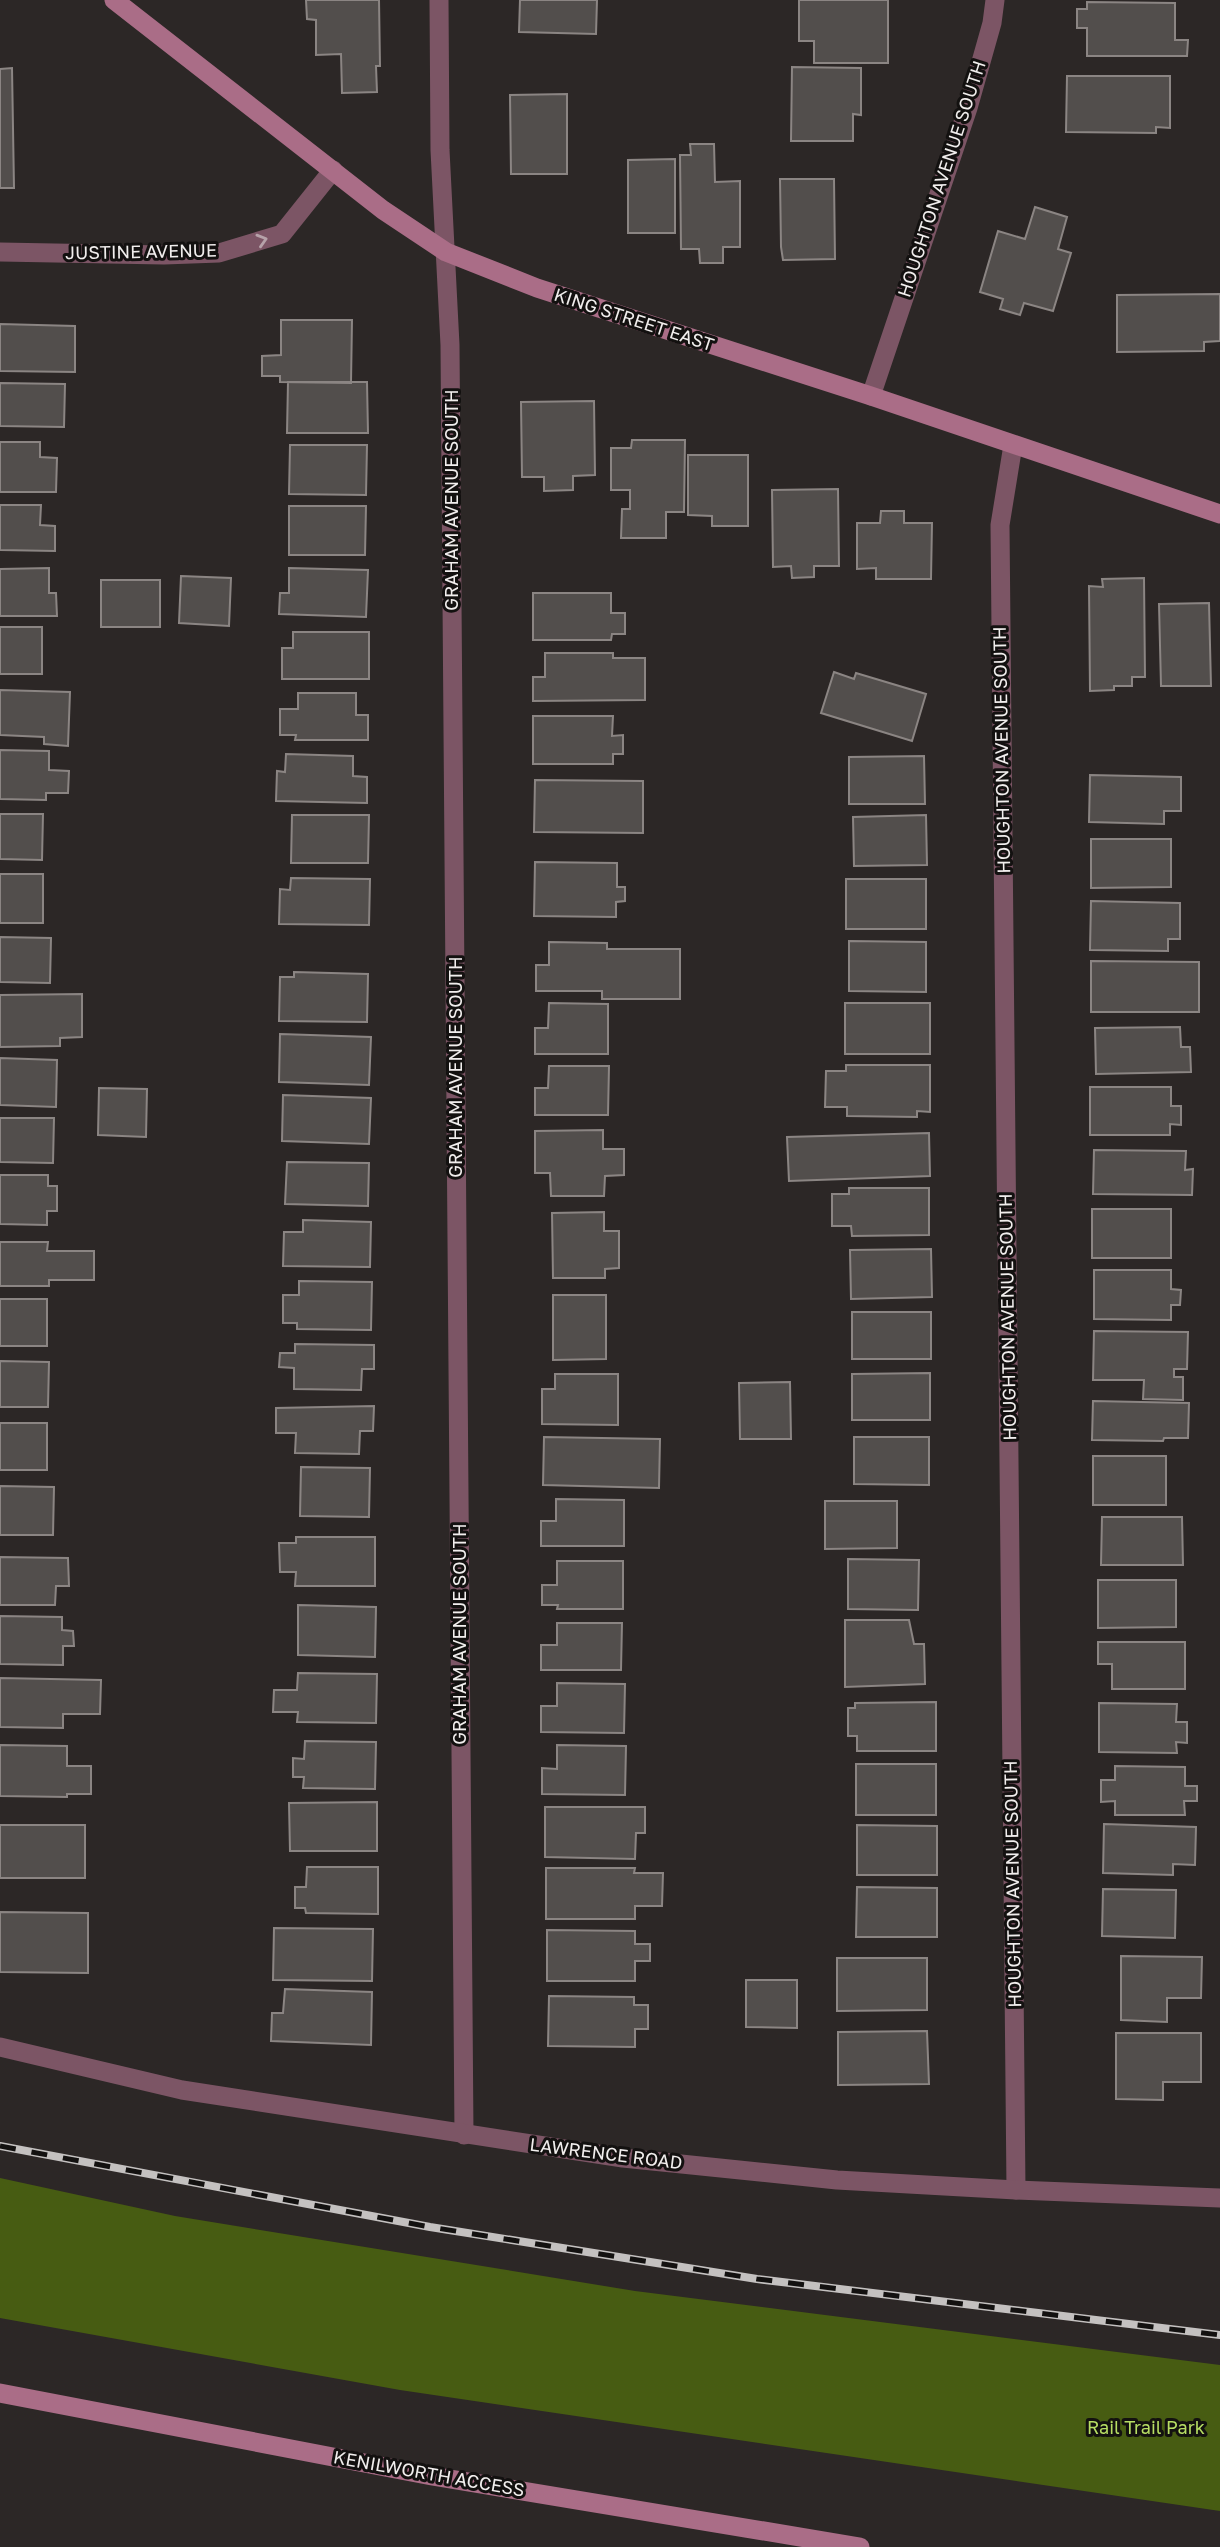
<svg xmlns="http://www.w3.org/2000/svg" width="1220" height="2547" font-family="'Golos Text',sans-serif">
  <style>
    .forest { fill: #475c12 }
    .building { fill: #524e4c; stroke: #8b8583; stroke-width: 2 }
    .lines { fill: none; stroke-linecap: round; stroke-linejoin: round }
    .minor { stroke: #7c5565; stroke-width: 19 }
    .tertiary { stroke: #7c5565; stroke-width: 19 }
    .secondary { stroke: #aa6d87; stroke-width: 19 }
    .rail-casing { stroke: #c4c1c0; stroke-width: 8 }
    .rail { stroke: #131110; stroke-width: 5; stroke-dasharray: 16; stroke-linecap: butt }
    .oneway { stroke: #b6a2a9 }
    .labels { text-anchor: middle; stroke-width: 6; stroke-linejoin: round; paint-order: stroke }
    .street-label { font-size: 18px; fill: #f1eeed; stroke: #131110 }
    .park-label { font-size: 18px; fill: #b7de64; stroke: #131110 }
  </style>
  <rect width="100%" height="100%" fill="#2c2726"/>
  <path class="forest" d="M0,2178L175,2216L635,2291L1220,2365V2511L400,2390L0,2318Z"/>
  <path class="building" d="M306,0H379L380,66H376L377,92L342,93L341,54L316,55V20L307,19Z
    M520,0H597L596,34L519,32Z
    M799,0H888V63H814V41H799Z
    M1087,2L1175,3V40H1188L1187,56H1087V28H1077V9H1087Z
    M792,67L861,68V115L853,114V141H791Z
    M12,68L14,188H0V69Z
    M1067,76H1170V128L1156,127V133L1066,132Z
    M567,94V174H511L510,95Z
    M690,144H714L715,182L740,181V247H723V263H700L699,249H681L680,155H691Z
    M675,159V233H628V160Z
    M780,179H834L835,259L783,260L781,247Z
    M1035,207L1067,217L1058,249L1071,253L1053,311L1024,303L1020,315L1000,309L1003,299L980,292L998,231L1025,239Z
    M1220,294V341L1204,342V351L1117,352V295Z
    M281,320H352L351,383L280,382V376H262V356L281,355Z
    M0,324L75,326V372L0,371Z
    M288,382H367L368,433H287Z
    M0,383L65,384L64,427L0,426Z
    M594,401L595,475L573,476V490L544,491V477H522L521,402Z
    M632,440H685L684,512H666V538H621L622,509H630V490H611V448H631Z
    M0,442H40V457L57,458L56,492H0Z
    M290,445H367L366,495L289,494Z
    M688,455H748V526H712V516L688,515Z
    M838,489L839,566H814V577L792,578L791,566L773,567L772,490Z
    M0,505H41L40,525L55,526V551L0,550Z
    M289,506H366L365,555H289Z
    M881,511H904V523H932L931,579H876V568L857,569V523H880Z
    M49,568V593H56L57,616H0V569Z
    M289,568L368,570L366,617L279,614L280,593H289Z
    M181,576L231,578L229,626L179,623Z
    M1144,578L1145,677H1132V686H1114V690L1090,691L1089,586L1103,587L1102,579Z
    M101,580H160V627H101Z
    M533,593H611V613H625V634H612L611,640H533Z
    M1209,603L1211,686H1161L1159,604Z
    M0,627H42V674H0Z
    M293,632H369V679H282V648H293Z
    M545,653H613V658H645V700L533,701V677H545Z
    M834,672L854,679L856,673L926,694L912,741L821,713Z
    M0,690L70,692L68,746L44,744V737L0,735Z
    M298,693H356V715H368V740H295L296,735H280V709H298Z
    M533,716H613L612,736L623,735V754H613V764H533Z
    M0,750L49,751V770L69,771L68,793H46V800L0,799Z
    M286,754L353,756V776L367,777V803L276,801L277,771L285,772Z
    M924,756L925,804H849V757Z
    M1090,775L1181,777V811H1164V824L1089,822Z
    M535,780L643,781V833L534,832Z
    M0,814H43L42,860L0,859Z
    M292,815H369L368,863H291Z
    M926,815L927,865L854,866L853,817Z
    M1091,839H1171V887L1091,888Z
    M535,862L617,863V887H625V901L616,902V917L534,916Z
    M0,874H43V923H0Z
    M291,878L370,879L369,925L279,924L280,889L290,890Z
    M846,879H926V929H846Z
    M1091,901L1180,903V939H1168V951L1090,950Z
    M0,937L51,938L50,983L0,982Z
    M849,941L926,942V992L849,991Z
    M549,942L607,943V949H680V999H602V991H536V965H549Z
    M1091,961L1199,962V1012H1091Z
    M294,972L368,974L367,1022L279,1021L280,977H294Z
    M82,994V1037L60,1038V1046L0,1047V995Z
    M549,1003L608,1004V1054H535V1028H548Z
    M845,1003H930V1054H845Z
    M1180,1027L1181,1047H1190L1191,1072L1096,1074L1095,1028Z
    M280,1034L371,1037L369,1085L279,1082Z
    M0,1058L57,1060L56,1107L0,1105Z
    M846,1065H930V1112L917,1111V1117L847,1116V1107H825L826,1071H846Z
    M549,1066H609L608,1115H535V1088H548Z
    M1090,1087H1171V1106H1181V1125L1170,1124V1135H1090Z
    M99,1088L147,1089L146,1137L98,1135Z
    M283,1095L371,1098L369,1144L282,1141Z
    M0,1118H54L53,1163L0,1162Z
    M603,1130V1149H624V1175L605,1176L604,1196H551L550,1173H535V1131Z
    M929,1133L930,1176L789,1181L787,1137Z
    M1094,1150L1186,1151L1185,1170L1193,1169L1192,1195L1093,1194Z
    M287,1162L369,1163L368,1206L285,1204Z
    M0,1175H48V1186H57V1211H47V1225L0,1224Z
    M849,1188H929V1235L852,1236L851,1226H832V1194H849Z
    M1092,1209H1171V1258H1092Z
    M604,1212V1231H619V1268L605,1269V1278H553L552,1213Z
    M303,1220L371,1222L370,1267L283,1266L284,1232H303Z
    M0,1242H48L47,1251H94V1280H49V1286H0Z
    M931,1249L932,1297L851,1299L850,1250Z
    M1094,1270H1171V1289L1181,1290L1180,1305H1171V1320L1094,1319Z
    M299,1281L372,1282L371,1330L297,1329V1323H283V1295H299Z
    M553,1295H606V1359L553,1360Z
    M0,1299H47V1346H0Z
    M852,1312H931V1359H852Z
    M1094,1331L1188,1332L1187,1369H1174V1377H1183V1400L1143,1399L1144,1380H1093Z
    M295,1344L374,1345V1369H362L361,1390L294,1389V1368L279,1367L280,1353H295Z
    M0,1361L49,1362L48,1407H0Z
    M930,1373V1420H852V1374Z
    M555,1374H618V1425L542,1424V1389H555Z
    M790,1382L791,1439H740L739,1383Z
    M1093,1401L1189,1403L1188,1438H1164L1163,1441L1092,1440Z
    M374,1406L373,1431H360L359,1454L295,1453L296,1433H276V1408Z
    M0,1423H47V1470H0Z
    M544,1437L660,1439L659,1488L543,1485Z
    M854,1437H929V1485L854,1484Z
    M1093,1456H1166V1505H1093Z
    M301,1467L370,1468L369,1517L300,1516Z
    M0,1486L54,1487L53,1535H0Z
    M556,1499L624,1500V1546H541V1521H556Z
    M825,1501H897V1548L825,1549Z
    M1102,1517H1182L1183,1565H1101Z
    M296,1537H375V1586H295L296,1572H280L279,1543H296Z
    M0,1557L68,1558L69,1586H56L55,1605H0Z
    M848,1559L919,1560L918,1610L848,1609Z
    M557,1561H623V1609H557L558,1605H542V1585H557Z
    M1098,1580H1176V1627L1098,1628Z
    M298,1605L376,1607L375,1657L298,1655Z
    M0,1616L62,1617V1630L73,1631L74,1646H63V1665L0,1664Z
    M845,1620H909L914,1644H924L925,1684L845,1687Z
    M557,1623H622L621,1670H541V1645H557Z
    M1098,1642H1185V1689H1112V1664H1098Z
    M298,1673L377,1674L376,1723L297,1722L298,1712H273L274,1690H297Z
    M0,1678L101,1680L100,1714H63V1728L0,1727Z
    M557,1683L625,1684L624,1733L541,1732V1706H557Z
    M936,1702V1751H857V1736H848V1708H855V1703Z
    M1099,1703L1177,1704L1176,1722H1187V1743L1176,1742L1177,1753L1099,1752Z
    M305,1741L376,1742L375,1789L303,1788L304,1777H293V1758L304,1759Z
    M0,1745L67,1746V1766H91V1794H67V1797L0,1796Z
    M557,1745L626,1746L625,1795L542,1794V1768L557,1769Z
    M856,1764H936V1815H856Z
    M1115,1766L1185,1767V1786H1197V1801H1184L1185,1815H1115V1801L1101,1802V1780H1115Z
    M377,1802V1851H290L289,1803Z
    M545,1807H645V1833H636L635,1859L545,1857Z
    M1104,1824L1196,1827L1195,1865L1173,1864V1875L1103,1873Z
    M0,1825H85V1878H0Z
    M857,1825L937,1826V1875H857Z
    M307,1867H378V1914L306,1913L305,1908H295V1887H306Z
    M546,1868H635L634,1873H663L662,1906H635V1919H546Z
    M857,1887L937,1888V1937H856Z
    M1103,1889L1176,1890L1175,1938L1102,1936Z
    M0,1912L88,1913V1973L0,1972Z
    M274,1928L373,1929L372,1981L273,1980Z
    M547,1930L635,1931V1944H650V1961H635V1981H547Z
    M1121,1956L1202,1957L1201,1998H1167V2022L1121,2020Z
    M837,1958H927V2010L837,2011Z
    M746,1980H797V2028L746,2027Z
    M285,1989L372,1992L371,2045L271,2041L272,2013H283Z
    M549,1996L634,1997V2005H648V2029H635V2047L548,2046Z
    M927,2031L929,2084L838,2085V2032Z
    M1116,2033H1201V2082H1163V2100L1116,2099Z"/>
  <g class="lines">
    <path class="minor" d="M439,0L440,150L450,345L464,2135
      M0,252L164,255L219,253L282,234L333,170
      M871,396L968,108L992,23L995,0
      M1013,445L1000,525L1016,2190"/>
    <path class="tertiary" d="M0,2047L182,2090L623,2158L837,2180L1016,2190L1220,2198"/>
    <path class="secondary" d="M114,0L383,210L446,252L537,288L871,396L1220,514
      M0,2393L432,2476L860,2547"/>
    <defs>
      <path id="rail" d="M0,2146L430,2227L757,2279L1220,2335"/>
    </defs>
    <use href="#rail" class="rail-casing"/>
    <use href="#rail" class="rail"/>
  </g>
  <defs><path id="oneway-chevron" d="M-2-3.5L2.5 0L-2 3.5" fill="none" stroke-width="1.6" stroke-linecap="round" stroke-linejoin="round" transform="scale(1.75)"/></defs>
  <use class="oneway" href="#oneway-chevron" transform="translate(262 240) rotate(-17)"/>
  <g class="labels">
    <g class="street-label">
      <text transform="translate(942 179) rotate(-72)" y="6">HOUGHTON AVENUE SOUTH</text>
      <text transform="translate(141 252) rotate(-1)" y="6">JUSTINE AVENUE</text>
      <text transform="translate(634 320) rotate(18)" y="6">KING STREET EAST</text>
      <text transform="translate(452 500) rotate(-90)" y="6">GRAHAM AVENUE SOUTH</text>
      <text transform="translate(1002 750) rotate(-91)" y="6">HOUGHTON AVENUE SOUTH</text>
      <text transform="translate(456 1067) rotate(-90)" y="6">GRAHAM AVENUE SOUTH</text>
      <text transform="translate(1008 1317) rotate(-91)" y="6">HOUGHTON AVENUE SOUTH</text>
      <text transform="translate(460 1634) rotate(-90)" y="6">GRAHAM AVENUE SOUTH</text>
      <text transform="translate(1013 1884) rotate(-91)" y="6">HOUGHTON AVENUE SOUTH</text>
      <text transform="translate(606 2154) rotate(7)" y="6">LAWRENCE ROAD</text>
      <text transform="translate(429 2474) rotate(10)" y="6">KENILWORTH ACCESS</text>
    </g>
    <g class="park-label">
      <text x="1146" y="2434">Rail Trail Park</text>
    </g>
  </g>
</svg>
